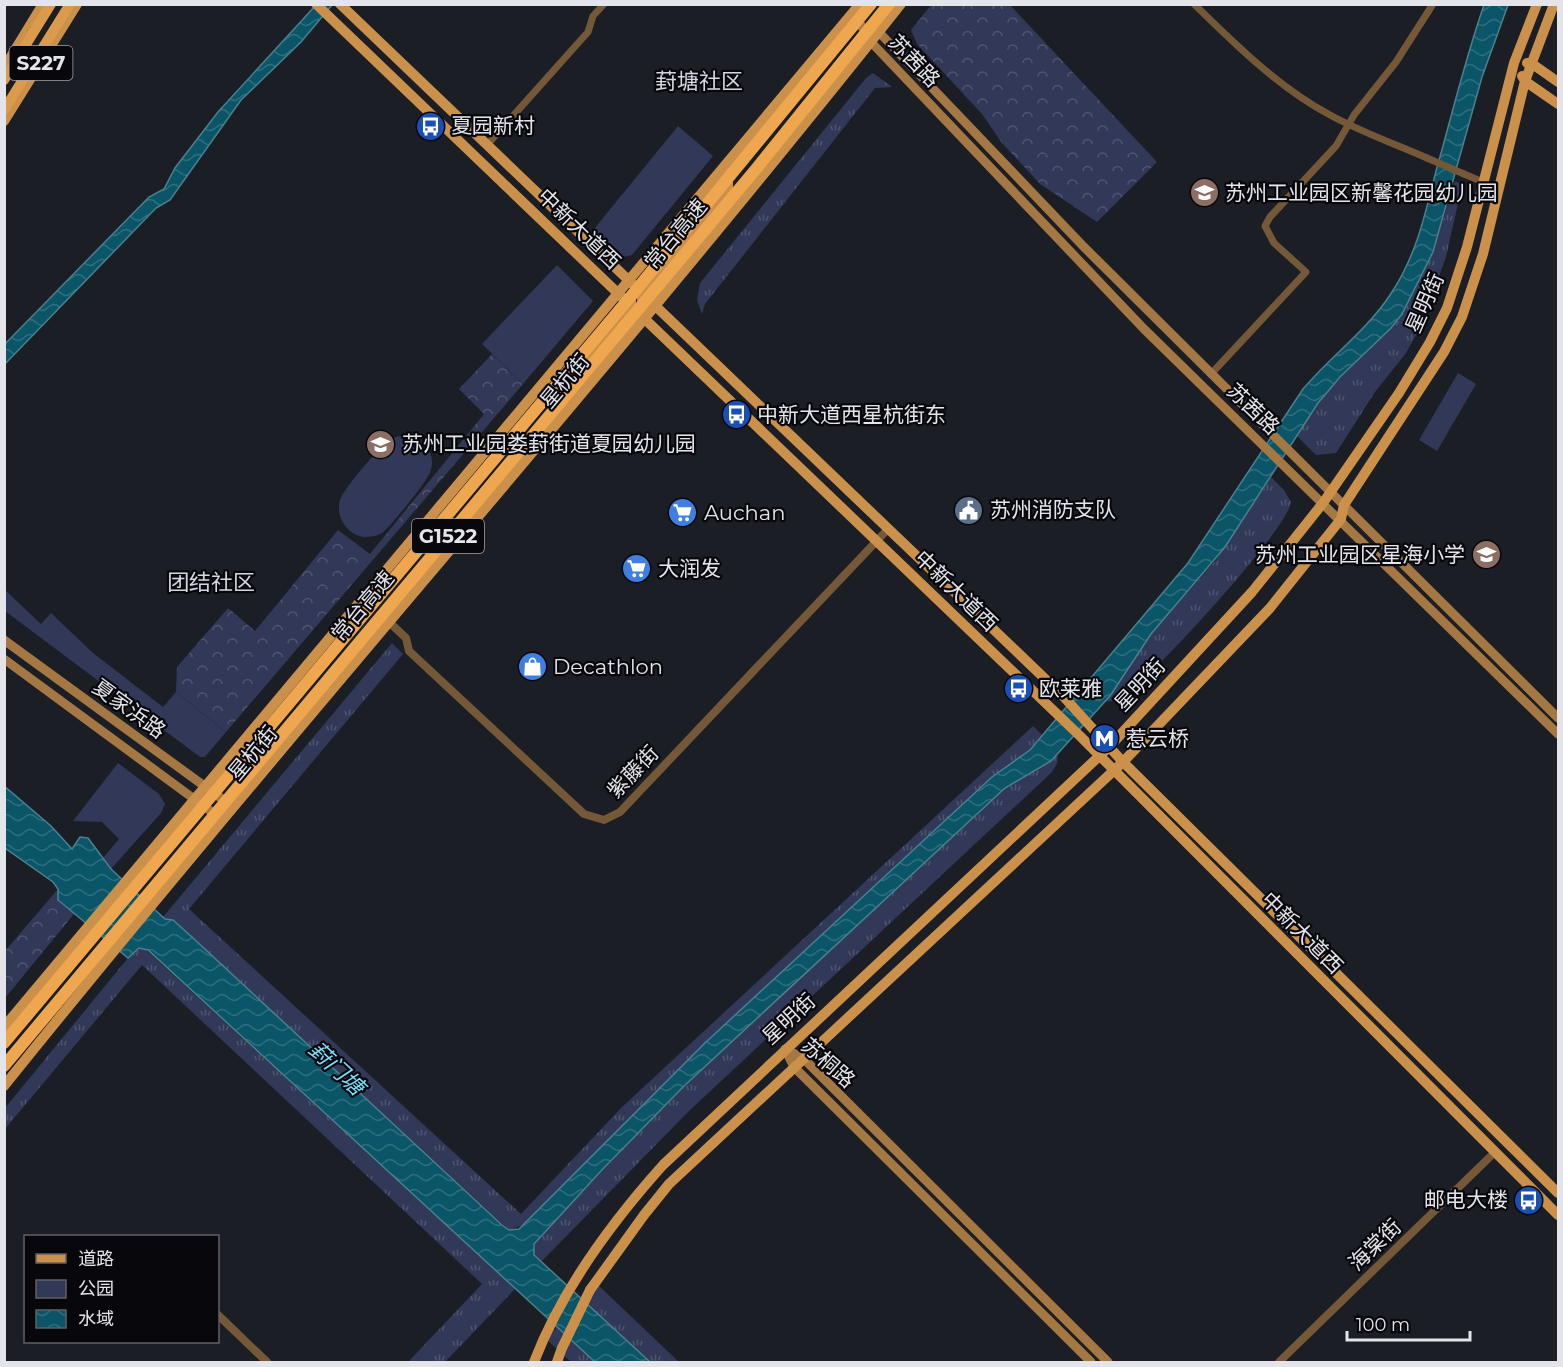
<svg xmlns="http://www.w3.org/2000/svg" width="1563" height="1367" font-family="Montserrat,'Noto Sans SC',sans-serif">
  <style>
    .grass { fill: url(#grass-tufts) }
    .forest { fill: url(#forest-crowns) }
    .green { fill: #313858 }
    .water { fill: url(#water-waves); stroke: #4b818f; stroke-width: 1.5 }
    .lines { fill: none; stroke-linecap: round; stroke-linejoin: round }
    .minor { stroke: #745838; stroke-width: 7 }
    .tertiary { stroke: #745838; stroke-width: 8 }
    .secondary { stroke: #a57843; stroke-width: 9 }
    .primary { stroke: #cb904a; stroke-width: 10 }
    .trunk { stroke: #dc9b4c; stroke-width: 10 }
    .minor-bridge { stroke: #745838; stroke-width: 7 }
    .primary-bridge { stroke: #cb904a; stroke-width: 10 }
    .motorway-bridge { stroke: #eea64f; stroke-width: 12 }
    .labels { text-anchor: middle; stroke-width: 4.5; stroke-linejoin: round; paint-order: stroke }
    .shield { fill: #08080c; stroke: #a2a3a8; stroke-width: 1.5 }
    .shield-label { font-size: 20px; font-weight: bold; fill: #e4e5eb }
    .street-label { font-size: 21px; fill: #e4e5eb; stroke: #08080c }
    .poi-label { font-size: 21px; fill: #e4e5eb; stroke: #08080c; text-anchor: start }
    .neighbourhood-label { font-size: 22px; fill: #d4d7e3; stroke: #08080c }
    .water-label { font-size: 22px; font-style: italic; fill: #7bdffc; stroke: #08080c }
  </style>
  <defs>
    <pattern id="grass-tufts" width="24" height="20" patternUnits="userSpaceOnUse" patternTransform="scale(1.5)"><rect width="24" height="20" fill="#313858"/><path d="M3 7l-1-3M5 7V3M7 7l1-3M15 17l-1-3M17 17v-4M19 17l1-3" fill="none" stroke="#4f5570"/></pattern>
    <pattern id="forest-crowns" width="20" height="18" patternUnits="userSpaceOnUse" patternTransform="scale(1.5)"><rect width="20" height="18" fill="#313858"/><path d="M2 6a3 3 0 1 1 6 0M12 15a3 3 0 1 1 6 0" fill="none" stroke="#4f5570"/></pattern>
    <pattern id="water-waves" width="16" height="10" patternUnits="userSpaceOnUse" patternTransform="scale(1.5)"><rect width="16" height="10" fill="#0a5668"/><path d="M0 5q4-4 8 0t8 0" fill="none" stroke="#2e6e7e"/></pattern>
  </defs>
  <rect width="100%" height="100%" fill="#1c1e26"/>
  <path class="grass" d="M873,73L892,87L875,88L705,304L702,314L697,300L700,283L866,78Z
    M1455,181L1460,183L1461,190L1446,257L1422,324L1406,353L1375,392L1336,453L1316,455L1296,435L1329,389L1391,328L1402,314L1433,252Z
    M1271,477L1284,490L1291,502C1287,531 1152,677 1123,697C1117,701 1111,702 1105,701L1151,634L1215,561Z
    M392,643L403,654L189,909L521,1214L621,1108L1033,726L1042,735L1030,750L992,777L705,1043L523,1225L509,1230L193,938L163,917Z
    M1058,755L1057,764L1051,773L689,1111L541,1262L533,1253V1246L537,1239L683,1087L1005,788Z
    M144,948L515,1289L445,1362H408L482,1284L142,965L5,1129V1108L128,958L137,949Z
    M599,1286L679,1362H650L584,1302Z
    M557,1327L595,1362H571L546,1339Z"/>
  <path class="forest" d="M931,5H1010L1157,162L1097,222L1040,184L1002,143L982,114L917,44L911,30Z
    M492,354L523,384L226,732L176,692L177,667L228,608L255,631L338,530L370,554L484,414L459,389Z
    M58,889V900L74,914L5,998V951Z"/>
  <path class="green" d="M678,126L713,156L632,255L623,257L594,229Z
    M557,265L593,301L523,384L482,344Z
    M1458,373L1476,384L1437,451L1419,440Z
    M402,436C421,435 438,453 430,472C427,482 390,527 382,533C377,536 370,537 364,537C347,535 335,516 340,500C344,488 379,447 390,440C394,437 398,436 402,436Z
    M5,590L41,624L51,613L93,653L163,707L176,692L226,732L205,757H200L5,611Z
    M118,763L159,794L165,804L161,813L111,869L103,858L119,839L102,822L73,821Z"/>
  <path class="water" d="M316,5H332L301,42L241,100L170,200L156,208L5,364V344L149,197L164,189L175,168L218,112Z
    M1484,5H1508L1482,77L1433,252L1402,314L1391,328L1340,377L1318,403L1225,547L1151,634L1110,696L1051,761L1005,788L683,1087L601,1171L534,1244V1255L650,1362H595L148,950L139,948L128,958L58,900V889L53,882L5,848L4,786L51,826L72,849L80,837L88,838L111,869L154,909L165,919L173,920L193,938L502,1225L509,1230L519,1229L705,1043L992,777L1030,750L1188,563L1303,389C1331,356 1367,330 1390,295C1416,257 1425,215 1436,171C1452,115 1465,59 1484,5Z"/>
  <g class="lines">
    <path class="minor" d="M1194,4C1236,45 1278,87 1330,115C1361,132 1395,144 1427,158
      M487,145L588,32L593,16L604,4
      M1464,174L1483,182
      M1211,374L1306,272L1274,243L1265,226L1270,217L1336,146L1354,115L1396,62L1433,4"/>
    <path class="tertiary" d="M389,622L406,638L409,651L584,814L604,820L620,812L888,529
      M218,1315L267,1362
      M1279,1362L1495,1152"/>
    <path class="secondary" d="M855,15L871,42L1144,329L1558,734
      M874,27L1084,247L1558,718
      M4,640L229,804
      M4,659L220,818
      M785,1049L803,1058L1108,1362
      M785,1049L794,1067L1091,1362"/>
    <path class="primary" d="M316,4L1080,736L1558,1215
      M340,4L1063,696L1123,762L1558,1193
      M1527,63H1531L1558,82
      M4,68L43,4
      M1522,76L1525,81L1558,104
      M4,121L77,4
      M642,300V293L728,189V173
      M561,404L563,387L631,306V300
      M4,1027L860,4
      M4,1086C298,721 610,371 901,4
      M590,1290L644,1215L669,1184L1123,762L1270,608L1341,519L1344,505L1444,352L1462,317L1483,254L1525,81L1554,4
      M534,1362C562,1289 611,1223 663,1165L1110,746L1252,592L1323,503L1399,393L1430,342L1447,308L1467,247L1514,63L1537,4
      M557,1362L562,1348"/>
    <path class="trunk" d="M4,80L51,4
      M4,110L70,4"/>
    <path class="minor-bridge" d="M1427,158L1464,174"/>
    <path class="primary-bridge" d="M562,1348L590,1290"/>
    <path class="motorway-bridge" d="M4,1043L632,295L871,4
      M4,1066L756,169L889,4"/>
  </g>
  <defs>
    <symbol id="bus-disc" viewBox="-11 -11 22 22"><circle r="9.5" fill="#1a4fb4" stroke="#08080c"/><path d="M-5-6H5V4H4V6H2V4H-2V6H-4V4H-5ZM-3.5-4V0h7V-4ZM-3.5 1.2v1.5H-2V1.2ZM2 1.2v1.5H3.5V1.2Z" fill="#fff"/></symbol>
    <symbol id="school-disc" viewBox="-11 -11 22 22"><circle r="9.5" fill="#8d6e63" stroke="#08080c"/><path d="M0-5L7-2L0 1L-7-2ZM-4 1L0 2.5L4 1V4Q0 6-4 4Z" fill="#fff"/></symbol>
    <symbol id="civic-disc" viewBox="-11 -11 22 22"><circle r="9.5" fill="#5c6f8a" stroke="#08080c"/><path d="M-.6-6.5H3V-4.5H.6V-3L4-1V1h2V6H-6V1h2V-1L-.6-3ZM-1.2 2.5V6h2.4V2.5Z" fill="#fff"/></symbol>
    <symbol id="supermarket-disc" viewBox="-11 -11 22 22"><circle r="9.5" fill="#3f7fe0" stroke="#08080c"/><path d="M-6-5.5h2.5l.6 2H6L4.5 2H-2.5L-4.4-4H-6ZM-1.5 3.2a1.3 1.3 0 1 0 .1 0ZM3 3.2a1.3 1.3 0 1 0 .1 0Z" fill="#fff"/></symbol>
    <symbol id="shop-disc" viewBox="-11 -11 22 22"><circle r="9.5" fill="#3f7fe0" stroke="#08080c"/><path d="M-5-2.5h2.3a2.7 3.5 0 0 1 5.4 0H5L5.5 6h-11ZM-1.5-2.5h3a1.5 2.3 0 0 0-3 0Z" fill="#fff"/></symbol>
    <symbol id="metro-disc" viewBox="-11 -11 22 22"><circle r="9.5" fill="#1a4fb4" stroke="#08080c"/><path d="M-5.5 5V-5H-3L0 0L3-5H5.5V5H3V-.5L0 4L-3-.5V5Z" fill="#fff"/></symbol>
  </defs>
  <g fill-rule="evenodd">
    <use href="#bus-disc" x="414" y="110" width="33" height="33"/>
    <use href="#school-disc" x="1188" y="176" width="33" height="33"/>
    <use href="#bus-disc" x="720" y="398" width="33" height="33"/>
    <use href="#school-disc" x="364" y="428" width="33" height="33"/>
    <use href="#civic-disc" x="952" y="494" width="33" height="33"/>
    <use href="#supermarket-disc" x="666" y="496" width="33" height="33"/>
    <use href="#school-disc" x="1470" y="538" width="33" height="33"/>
    <use href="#supermarket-disc" x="620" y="552" width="33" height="33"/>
    <use href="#shop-disc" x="516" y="650" width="33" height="33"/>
    <use href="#bus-disc" x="1002" y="672" width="33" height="33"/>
    <use href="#metro-disc" x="1088" y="722" width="33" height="33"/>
    <use href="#bus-disc" x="1512" y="1184" width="33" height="33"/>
  </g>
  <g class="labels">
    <g class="shield">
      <rect x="9.5" y="46" width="63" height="34" rx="4.5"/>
      <rect x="412" y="519" width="72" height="34" rx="4.5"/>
    </g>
    <g class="shield-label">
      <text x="41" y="70">S227</text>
      <text x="448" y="543">G1522</text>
    </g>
    <g class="street-label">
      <text transform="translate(914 61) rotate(46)" y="7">苏茜路</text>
      <text transform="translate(579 229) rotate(44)" y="7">中新大道西</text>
      <text transform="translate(676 234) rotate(-50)" y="7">常台高速</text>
      <text transform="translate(1425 303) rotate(-66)" y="7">星明街</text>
      <text transform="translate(565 381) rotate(-50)" y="7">星杭街</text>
      <text transform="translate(1253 409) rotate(44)" y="7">苏茜路</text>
      <text transform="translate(956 591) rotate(44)" y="7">中新大道西</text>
      <text transform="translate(363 606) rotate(-50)" y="7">常台高速</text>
      <text transform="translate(1140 685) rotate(-47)" y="7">星明街</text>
      <text transform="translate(129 709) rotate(36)" y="7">夏家浜路</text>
      <text transform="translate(253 753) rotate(-50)" y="7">星杭街</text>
      <text transform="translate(633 772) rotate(-46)" y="7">紫藤街</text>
      <text transform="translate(1302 933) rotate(45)" y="7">中新大道西</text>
      <text transform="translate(789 1019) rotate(-43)" y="7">星明街</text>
      <text transform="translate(828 1063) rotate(41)" y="7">苏桐路</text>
      <text transform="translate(1375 1245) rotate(-44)" y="7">海棠街</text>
    </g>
    <g class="poi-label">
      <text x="451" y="133">夏园新村</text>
      <text x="1225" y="200">苏州工业园区新馨花园幼儿园</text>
      <text x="757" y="422">中新大道西星杭街东</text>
      <text x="402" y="451">苏州工业园娄葑街道夏园幼儿园</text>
      <text x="990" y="517">苏州消防支队</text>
      <text x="704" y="520">Auchan</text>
      <text x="1465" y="562" text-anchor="end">苏州工业园区星海小学</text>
      <text x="658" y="576">大润发</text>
      <text x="553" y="674">Decathlon</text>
      <text x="1039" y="696">欧莱雅</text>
      <text x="1126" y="746">惹云桥</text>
      <text x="1508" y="1207" text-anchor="end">邮电大楼</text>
    </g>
    <g class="neighbourhood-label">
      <text x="699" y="89">葑塘社区</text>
      <text x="211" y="590">团结社区</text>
    </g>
    <g class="water-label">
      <text transform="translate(337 1068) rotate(43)" y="8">葑门塘</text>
    </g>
  </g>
  <rect width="1563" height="1367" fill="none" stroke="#e4e5eb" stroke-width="12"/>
  <rect x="24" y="1235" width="195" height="108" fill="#08080c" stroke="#606065" stroke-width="1.5"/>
  <rect x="36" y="1254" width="30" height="9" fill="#cb904a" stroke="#606065" stroke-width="1.5"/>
  <text x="78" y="1265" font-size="18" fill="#e4e5eb">道路</text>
  <rect x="36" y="1280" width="30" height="18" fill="#313858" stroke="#606065" stroke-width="1.5"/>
  <text x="78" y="1295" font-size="18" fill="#e4e5eb">公园</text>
  <rect x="36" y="1310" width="30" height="18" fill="url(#water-waves)" stroke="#606065" stroke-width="1.5"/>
  <text x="78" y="1325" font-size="18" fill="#e4e5eb">水域</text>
  <path d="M1347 1331v9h123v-9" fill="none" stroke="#e4e5eb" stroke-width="3"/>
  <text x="1356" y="1331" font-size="18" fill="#e4e5eb" stroke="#08080c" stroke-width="4.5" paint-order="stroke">100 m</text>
</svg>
